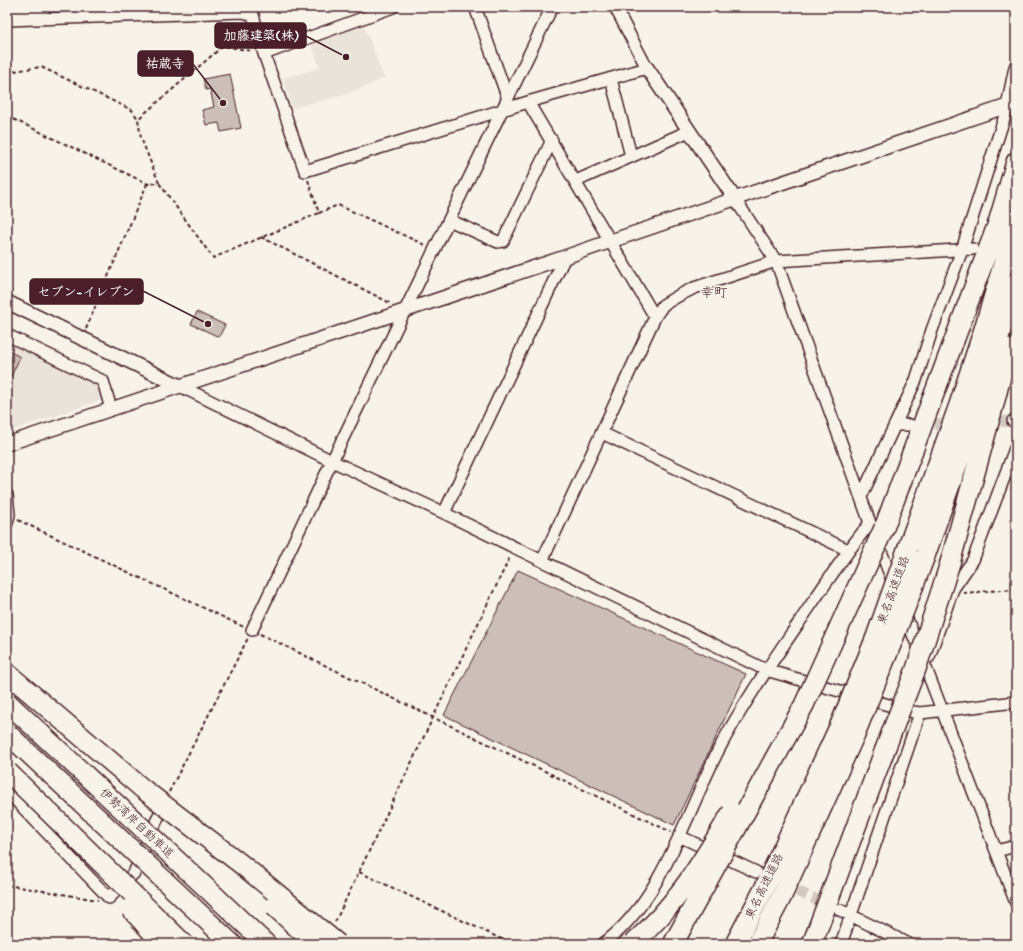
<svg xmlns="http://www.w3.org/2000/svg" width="1023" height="951" font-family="Mynerve,'Klee One',sans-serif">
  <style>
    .built { fill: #eae3da }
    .building { fill: #ccbfb9; stroke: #4a1f2b }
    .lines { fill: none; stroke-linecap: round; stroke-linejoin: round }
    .minor-tunnel { stroke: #d4c9c2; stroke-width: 11; stroke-dasharray: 11 5.5; stroke-linecap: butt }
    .minor-casing { stroke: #4a1f2b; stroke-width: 14 }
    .tertiary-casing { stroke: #4a1f2b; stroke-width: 16 }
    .motorway-casing { stroke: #4a1f2b; stroke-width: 22 }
    .path { stroke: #4a1f2b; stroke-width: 2; stroke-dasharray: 4 3; stroke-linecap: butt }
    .minor { stroke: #f7f3e8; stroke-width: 11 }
    .tertiary { stroke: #f7f3e8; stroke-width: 13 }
    .motorway { stroke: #f7f3e8; stroke-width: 19 }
    .motorway-bridge-casing { stroke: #4a1f2b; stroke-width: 22; stroke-linecap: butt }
    .motorway-bridge { stroke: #f7f3e8; stroke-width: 19 }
    .labels { text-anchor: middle; stroke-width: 3.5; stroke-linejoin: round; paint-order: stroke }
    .street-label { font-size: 12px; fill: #4a1f2b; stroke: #f7f3e8 }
    .quarter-label { font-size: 14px; fill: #4a1f2b; stroke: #f7f3e8 }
    .leader { fill: none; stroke: #4a1f2b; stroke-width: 1.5 }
    .callout-dot { fill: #4a1f2b; stroke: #f7f3e8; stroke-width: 1.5 }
    .callout { fill: #4a1f2b; stroke: #4a1f2b; stroke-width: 1.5 }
    .callout-label { font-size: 13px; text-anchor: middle; font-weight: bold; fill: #fff }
  </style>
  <rect width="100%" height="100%" fill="#f7f3e8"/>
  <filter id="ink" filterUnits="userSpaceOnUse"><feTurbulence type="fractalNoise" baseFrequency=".025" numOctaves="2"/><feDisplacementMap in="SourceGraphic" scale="8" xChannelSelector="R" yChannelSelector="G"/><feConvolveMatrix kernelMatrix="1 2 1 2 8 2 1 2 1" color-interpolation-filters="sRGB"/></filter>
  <g filter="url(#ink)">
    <path class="built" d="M364,25L384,78L348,94L292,108L283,78L320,68L312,45Z
      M7,341L99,384L103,397L101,400L7,432Z"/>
    <path class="building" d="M230,74L241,128L221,132L219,123L206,125L202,110L214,107L210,89L206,90L203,79Z
      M197,312L225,325L219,337L191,324Z
      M7,350L20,357L7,385Z
      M518,570L746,674L674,825L444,715Z"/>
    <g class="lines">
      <path class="minor-tunnel" d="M984,423L1013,421
        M918,425L957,424
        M782,884L832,907"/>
      <defs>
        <path id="minor" d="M475,7L508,99
          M7,20L243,12L253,15L264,54L305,171L528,102L647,68L615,7
          M264,54L393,7
          M611,79L631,156
          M528,102L655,317
          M576,181L689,131
          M735,199L776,261L870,523L894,585
          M449,220L498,242L503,241L552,140
          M7,335L103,381L111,409
          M180,386L332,461L444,513L766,670L913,712L920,713L1016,702
          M1013,421H1016
          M895,425H910
          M602,433L848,550
          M7,495L9,515L7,523
          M861,497L916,380L932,330L962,250L1008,106
          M444,513L565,257
          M542,561L655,317L663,305L678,296L694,288L776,261L973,249
          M904,611L1016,903
          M252,630L332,461L552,7
          M929,657L953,589L973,560L1016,446
          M7,791L109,898L134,873L165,801
          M679,836L756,872
          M996,851L1016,846
          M840,910L909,944
          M603,944C663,900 686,813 719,749C742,705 770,665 798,624C821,590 844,555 870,523
          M841,944L920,713"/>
        <path id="tertiary" d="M7,13L46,7
          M647,68L735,199
          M1008,106L1016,67
          M7,302L180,386
          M7,444L565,257L611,241L1016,103"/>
        <path id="motorway" d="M884,528L998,223L1016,162
          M908,547L959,405L984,329L1016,221
          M925,556L976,411L1016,283
          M950,563L994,404L1008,349
          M7,673L143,789
          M215,896L266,944
          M199,913L232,944
          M735,944L764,889L840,725
          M757,944L781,898L855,734
          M812,944L884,752"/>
      </defs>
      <use href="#minor" class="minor-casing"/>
      <use href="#tertiary" class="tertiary-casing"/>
      <use href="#motorway" class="motorway-casing"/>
      <path class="path" d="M7,72L41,67L132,110L138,119
        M7,116L148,184L159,183L213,258L319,213L308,180
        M159,183L141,138L138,119L223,46L253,51
        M319,213L338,205L425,245
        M261,237L392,304
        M86,329L147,184
        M18,520L244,627
        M963,593L1016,589
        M260,634L671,832
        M169,792L248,638
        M359,872L512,944
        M7,885L98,900
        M335,922L510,557"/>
      <use href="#minor" class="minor"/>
      <use href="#tertiary" class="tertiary"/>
      <use href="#motorway" class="motorway"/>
      <defs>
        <path id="motorway-bridge" d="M7,702L215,896
          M840,725L876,637L908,547
          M7,733L199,913
          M855,734L891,645L925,556
          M884,752L916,669L950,563
          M8,772L184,944
          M143,789L241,864L338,944
          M274,906L315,944
          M130,908L163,944
          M632,944C675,908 704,859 732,812
          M673,944L804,705L884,528"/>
      </defs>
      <use href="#motorway-bridge" class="motorway-bridge-casing"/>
      <use href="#motorway-bridge" class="motorway-bridge"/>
    </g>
  </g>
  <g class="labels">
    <g class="street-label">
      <text transform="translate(893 590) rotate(-70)" y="4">東名高速道路</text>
      <text transform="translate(137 823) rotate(43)" y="4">伊勢湾岸自動車道</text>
      <text transform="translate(764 886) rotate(-64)" y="4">東名高速道路</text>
    </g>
    <g class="quarter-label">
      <text x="714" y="297">幸町</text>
    </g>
  </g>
  <path class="leader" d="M346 57L306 36M223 103L193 64M208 324L143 291"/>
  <g class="callout-dot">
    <circle cx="346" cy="57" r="4"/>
    <circle cx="223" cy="103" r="4"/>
    <circle cx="208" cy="324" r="4"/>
  </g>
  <g class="callout">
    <rect x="215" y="23" width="91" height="25" rx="4"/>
    <rect x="138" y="51" width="55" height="25" rx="4"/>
    <rect x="30" y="279" width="113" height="25" rx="4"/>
  </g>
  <g class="callout-label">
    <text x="261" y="40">加藤建築(株)</text>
    <text x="165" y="68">祐蔵寺</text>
    <text x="86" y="296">セブン-イレブン</text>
  </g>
  <rect width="1023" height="951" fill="none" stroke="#f7f3e8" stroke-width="24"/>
  <rect x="12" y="12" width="999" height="927" fill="none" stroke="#4a1f2b" stroke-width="1.5" filter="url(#ink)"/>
</svg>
